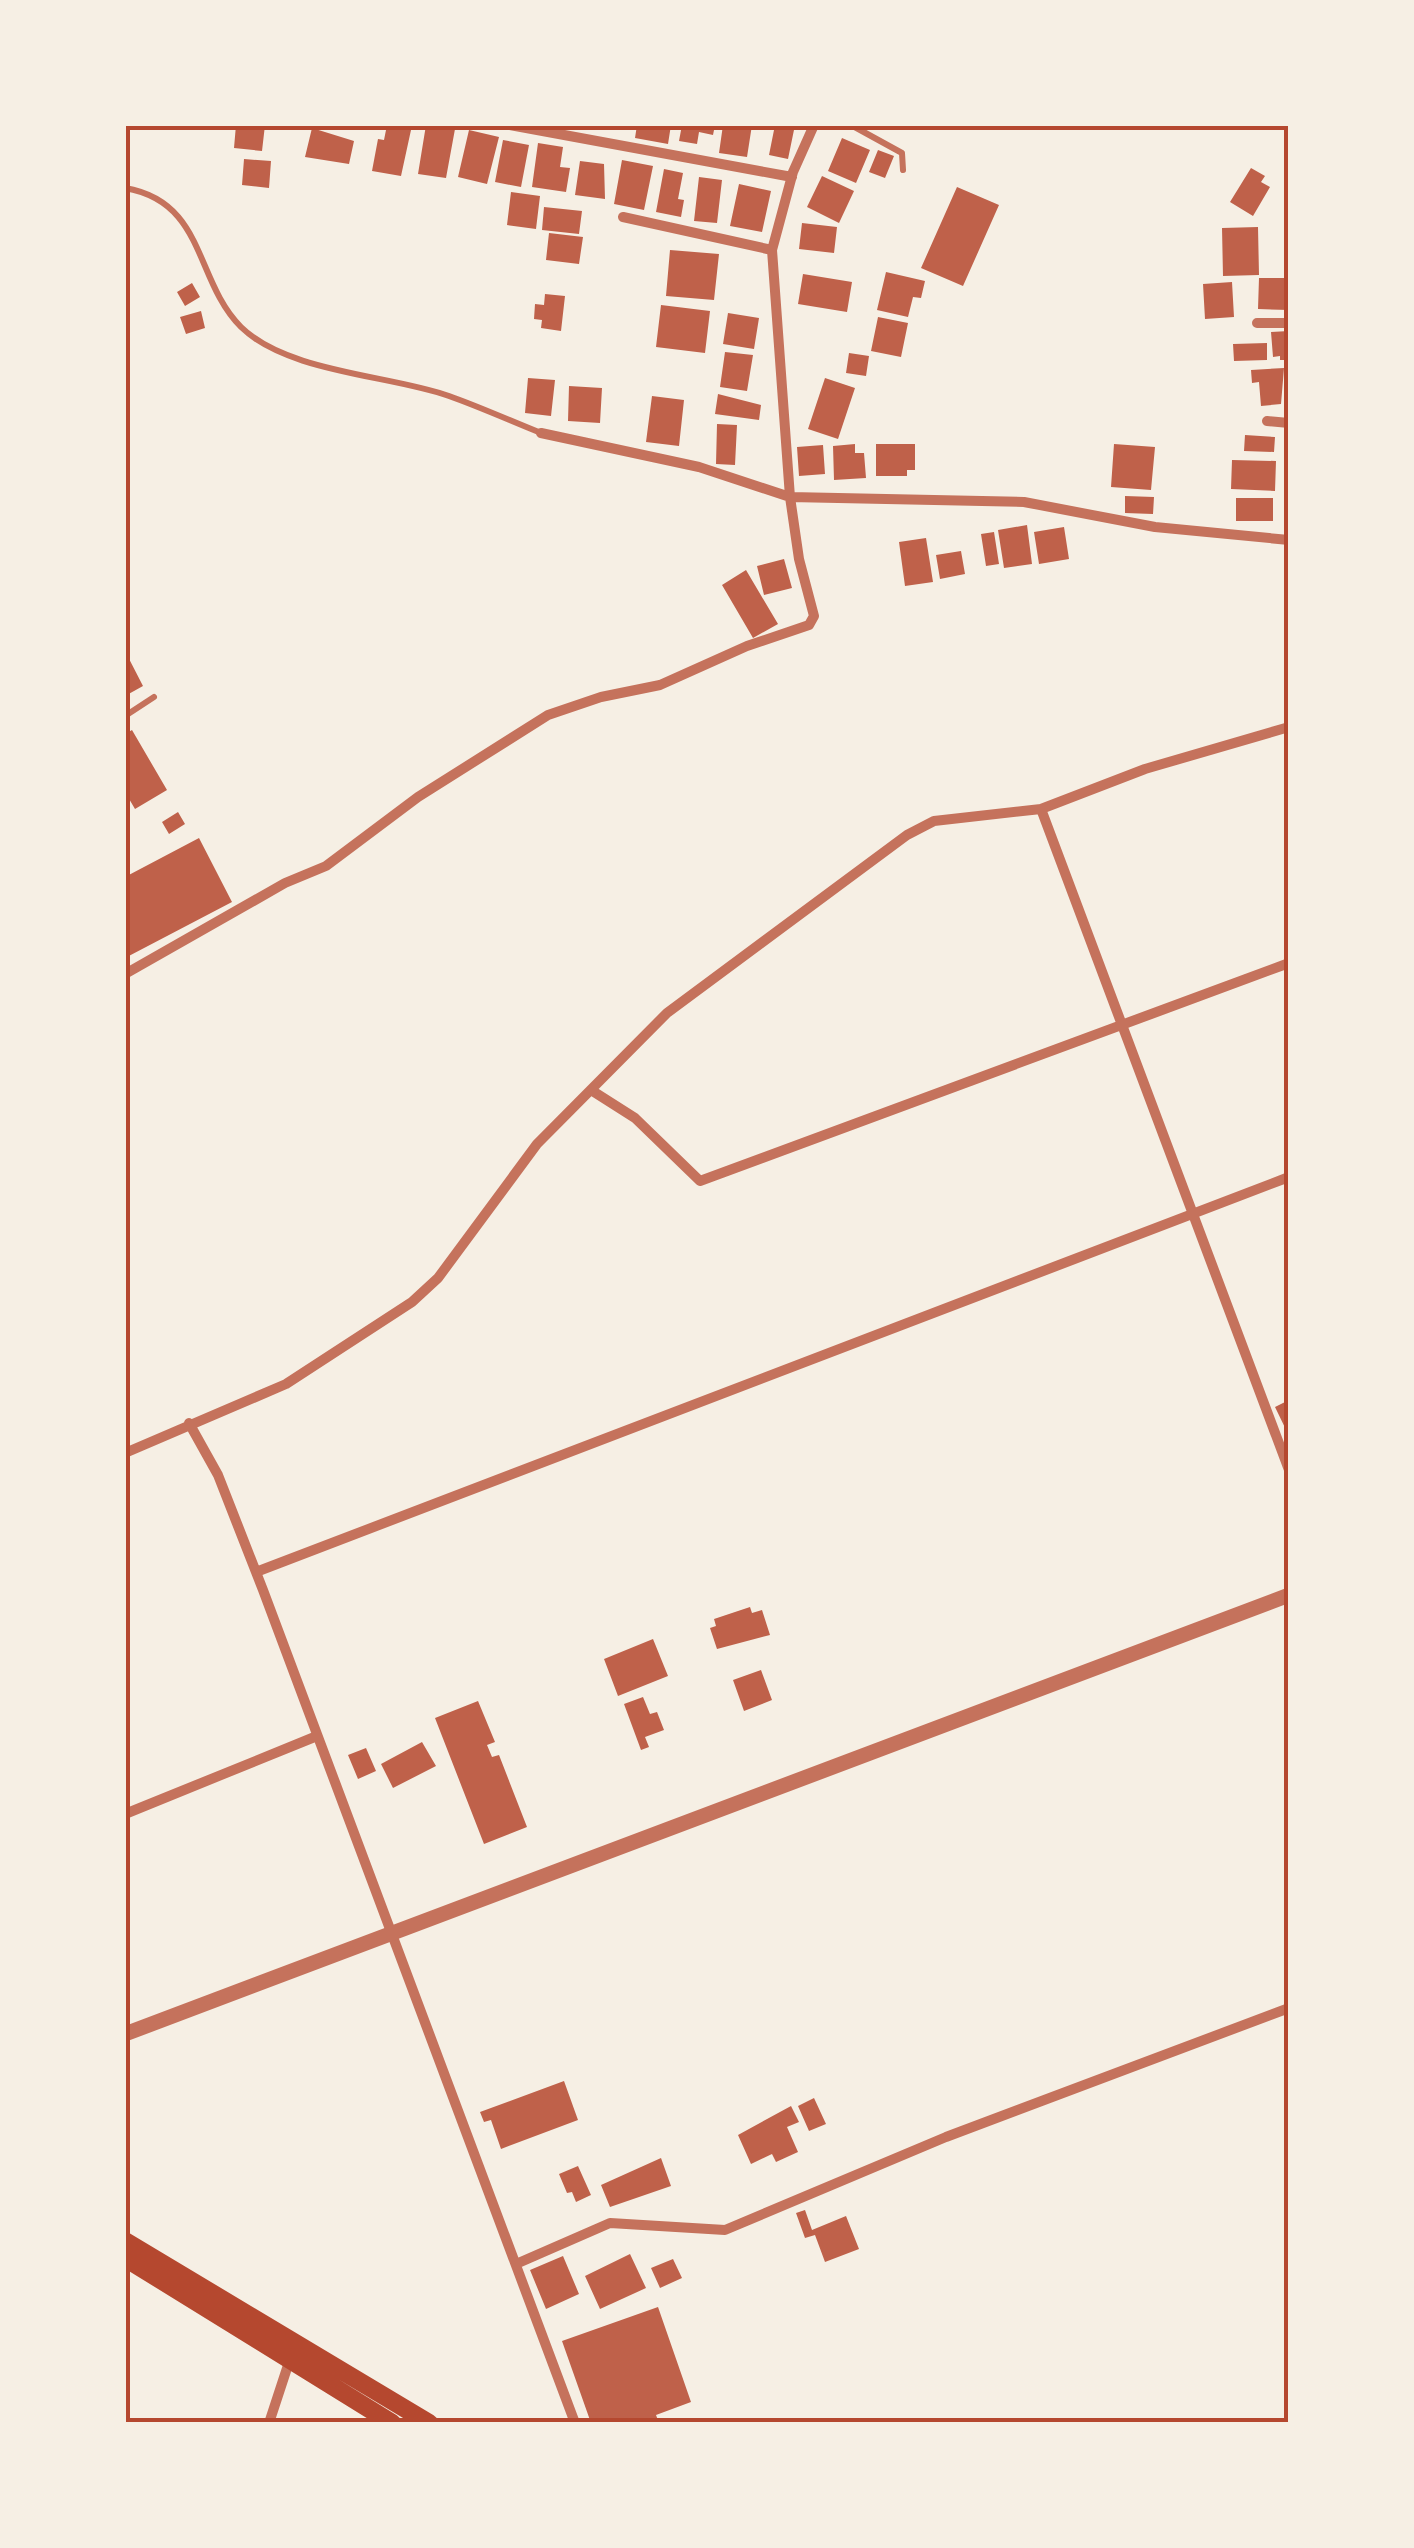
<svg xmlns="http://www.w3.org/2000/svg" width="1414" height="2548" font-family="Montserrat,sans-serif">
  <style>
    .building { fill: #bf614a }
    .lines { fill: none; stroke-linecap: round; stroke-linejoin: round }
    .service { stroke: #c5725c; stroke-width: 6 }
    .minor { stroke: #c5725c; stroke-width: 10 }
    .tertiary { stroke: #c5725c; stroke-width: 15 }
    .secondary { stroke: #b5482f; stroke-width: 18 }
    .neatline { fill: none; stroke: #b5482f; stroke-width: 4 }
  </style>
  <rect width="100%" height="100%" fill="#f6efe4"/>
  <path class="building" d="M236,125H265L262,151L234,148Z
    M387,125L411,130L401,176L372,171L378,139L384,140Z
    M426,125L455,129L446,178L418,174Z
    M637,125H671L668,144L635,138Z
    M682,125H715L713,135L699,132L697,144L679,141Z
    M723,125H752L747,157L719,153Z
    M775,125H795L788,159L769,155Z
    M312,128L354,141L349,164L305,157Z
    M469,130L499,137L487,184L458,177Z
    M842,138L870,150L856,183L828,171Z
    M503,140L529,145L521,187L495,182Z
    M538,143L563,147L560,167L570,168L566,192L532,187Z
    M878,150L894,156L885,178L869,172Z
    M244,159L271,161L269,188L242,185Z
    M622,160L653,166L644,210L614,204Z
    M580,161L604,164L605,199L575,195Z
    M1251,168L1265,176L1261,182L1270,187L1253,216L1230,202Z
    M664,169L683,173L678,199L684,200L681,217L656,212Z
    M822,176L854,191L839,223L807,207Z
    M699,177L722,180L717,223L694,221Z
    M739,184L771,191L762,232L730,226Z
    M957,187L999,205L963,286L921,268Z
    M511,192L540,196L536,229L507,225Z
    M544,207L582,211L579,234L542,230Z
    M802,223L837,227L834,253L799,249Z
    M1258,227L1259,275L1223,276L1222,228Z
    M549,233L583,237L579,264L546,260Z
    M670,250L719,254L714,300L666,296Z
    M886,272L925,281L921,298L913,297L908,317L877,310Z
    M803,274L852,282L847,312L798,304Z
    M1259,278H1289V310L1258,309Z
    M1232,282L1234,317L1205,319L1203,284Z
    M192,283L200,297L185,306L177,292Z
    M545,294L565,296L561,331L541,328L542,320L534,319L535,304L544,305Z
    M661,305L710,311L705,353L656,347Z
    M201,311L205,328L186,334L180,317Z
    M728,313L759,318L754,349L723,344Z
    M878,317L908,323L901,357L871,351Z
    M1289,331V360H1280V356L1273,357L1271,332Z
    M1267,343V360L1234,361L1233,344Z
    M725,352L753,355L747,391L720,387Z
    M849,353L869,356L866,376L846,373Z
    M1284,368L1281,404L1261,406L1259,382L1252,383L1251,370Z
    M528,378L555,380L551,416L525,413Z
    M825,378L855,388L838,439L808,429Z
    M569,386L602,388L600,423L568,421Z
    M718,394L761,405L759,420L715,414Z
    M652,396L684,400L679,446L646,442Z
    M717,424L737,425L735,465L716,464Z
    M1245,435L1275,437L1274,452L1244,451Z
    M855,444V453H864L866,478L834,480L833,446Z
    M876,444H915V470H907V476H876Z
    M1114,444L1155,447L1151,490L1111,487Z
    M823,445L825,474L799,476L797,447Z
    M1232,460L1276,461L1275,491L1231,489Z
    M1125,496L1154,497L1153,514L1125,513Z
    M1236,498H1273V521H1236Z
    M1027,525L1032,564L1004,568L998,530Z
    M1064,527L1069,559L1039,564L1034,532Z
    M994,532L999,564L986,566L981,534Z
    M926,538L933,582L905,586L899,542Z
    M961,551L965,574L940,579L936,555Z
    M784,559L792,588L764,595L757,566Z
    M746,570L778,624L753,638L722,585Z
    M125,651L143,686L125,696Z
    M132,730L167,790L135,809L125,792V734Z
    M178,812L185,824L169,834L162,822Z
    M199,838L232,902L125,958V877Z
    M1289,1400V1436L1275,1407Z
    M750,1607L752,1613L762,1610L770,1635L717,1649L710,1628L716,1626L714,1619Z
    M653,1639L668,1676L618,1696L604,1659Z
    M761,1670L772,1700L744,1711L733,1680Z
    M643,1697L650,1714L657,1712L664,1730L645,1737L649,1747L641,1750L624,1704Z
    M478,1701L495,1742L487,1745L492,1757L499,1755L527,1827L484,1844L435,1718Z
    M422,1742L436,1766L393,1788L381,1764Z
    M366,1748L376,1771L358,1779L348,1755Z
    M564,2081L578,2120L501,2149L491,2120L484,2122L480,2112Z
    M814,2098L826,2124L809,2131L798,2106Z
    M791,2106L799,2122L787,2127L798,2152L776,2162L772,2154L751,2164L738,2135Z
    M661,2158L671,2186L610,2207L601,2185Z
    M578,2166L591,2195L576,2202L572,2192L567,2193L559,2174Z
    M805,2210L812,2230L846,2216L859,2249L825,2262L815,2235L805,2238L796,2213Z
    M630,2254L646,2288L600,2309L585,2276Z
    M563,2256L579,2294L546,2309L530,2270Z
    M673,2259L682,2278L660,2288L651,2268Z
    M658,2307L691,2402L656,2415L659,2423H591L562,2341Z"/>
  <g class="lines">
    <path class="service" d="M851,125L902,153L903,170
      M125,188C206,202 194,280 241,327C288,373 391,375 449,396C480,407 511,421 541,433
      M125,716L154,697"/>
    <path class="minor" d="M510,125L792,177
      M623,217L772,250
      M1257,323H1289
      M1267,421L1289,423
      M541,433L699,467L790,497L1024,502L1155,527L1289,540
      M1041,809L1289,1470
      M125,974L285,883L326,866L418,797L548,715L601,697L660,685L747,646L809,625L814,616L799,559L790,497L772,250L793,172L814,125
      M591,1090L635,1118L700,1181L1289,963
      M189,1423L218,1475L263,1590L575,2423
      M125,1453L286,1384L412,1302L438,1278L537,1144L667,1013L907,835L934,821L1041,809L1145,769L1289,727
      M256,1572L1289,1177
      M125,1814L317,1736
      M516,2264L610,2223L725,2230L946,2137L1289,2008
      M269,2423L290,2359"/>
    <path class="tertiary" d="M125,2034L1289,1595"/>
    <path class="secondary" d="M125,2241L429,2423
      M125,2258L392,2423"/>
  </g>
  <rect width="1414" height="2548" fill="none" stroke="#f6efe4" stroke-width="255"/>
  <rect x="128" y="128" width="1158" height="2292" class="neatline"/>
</svg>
